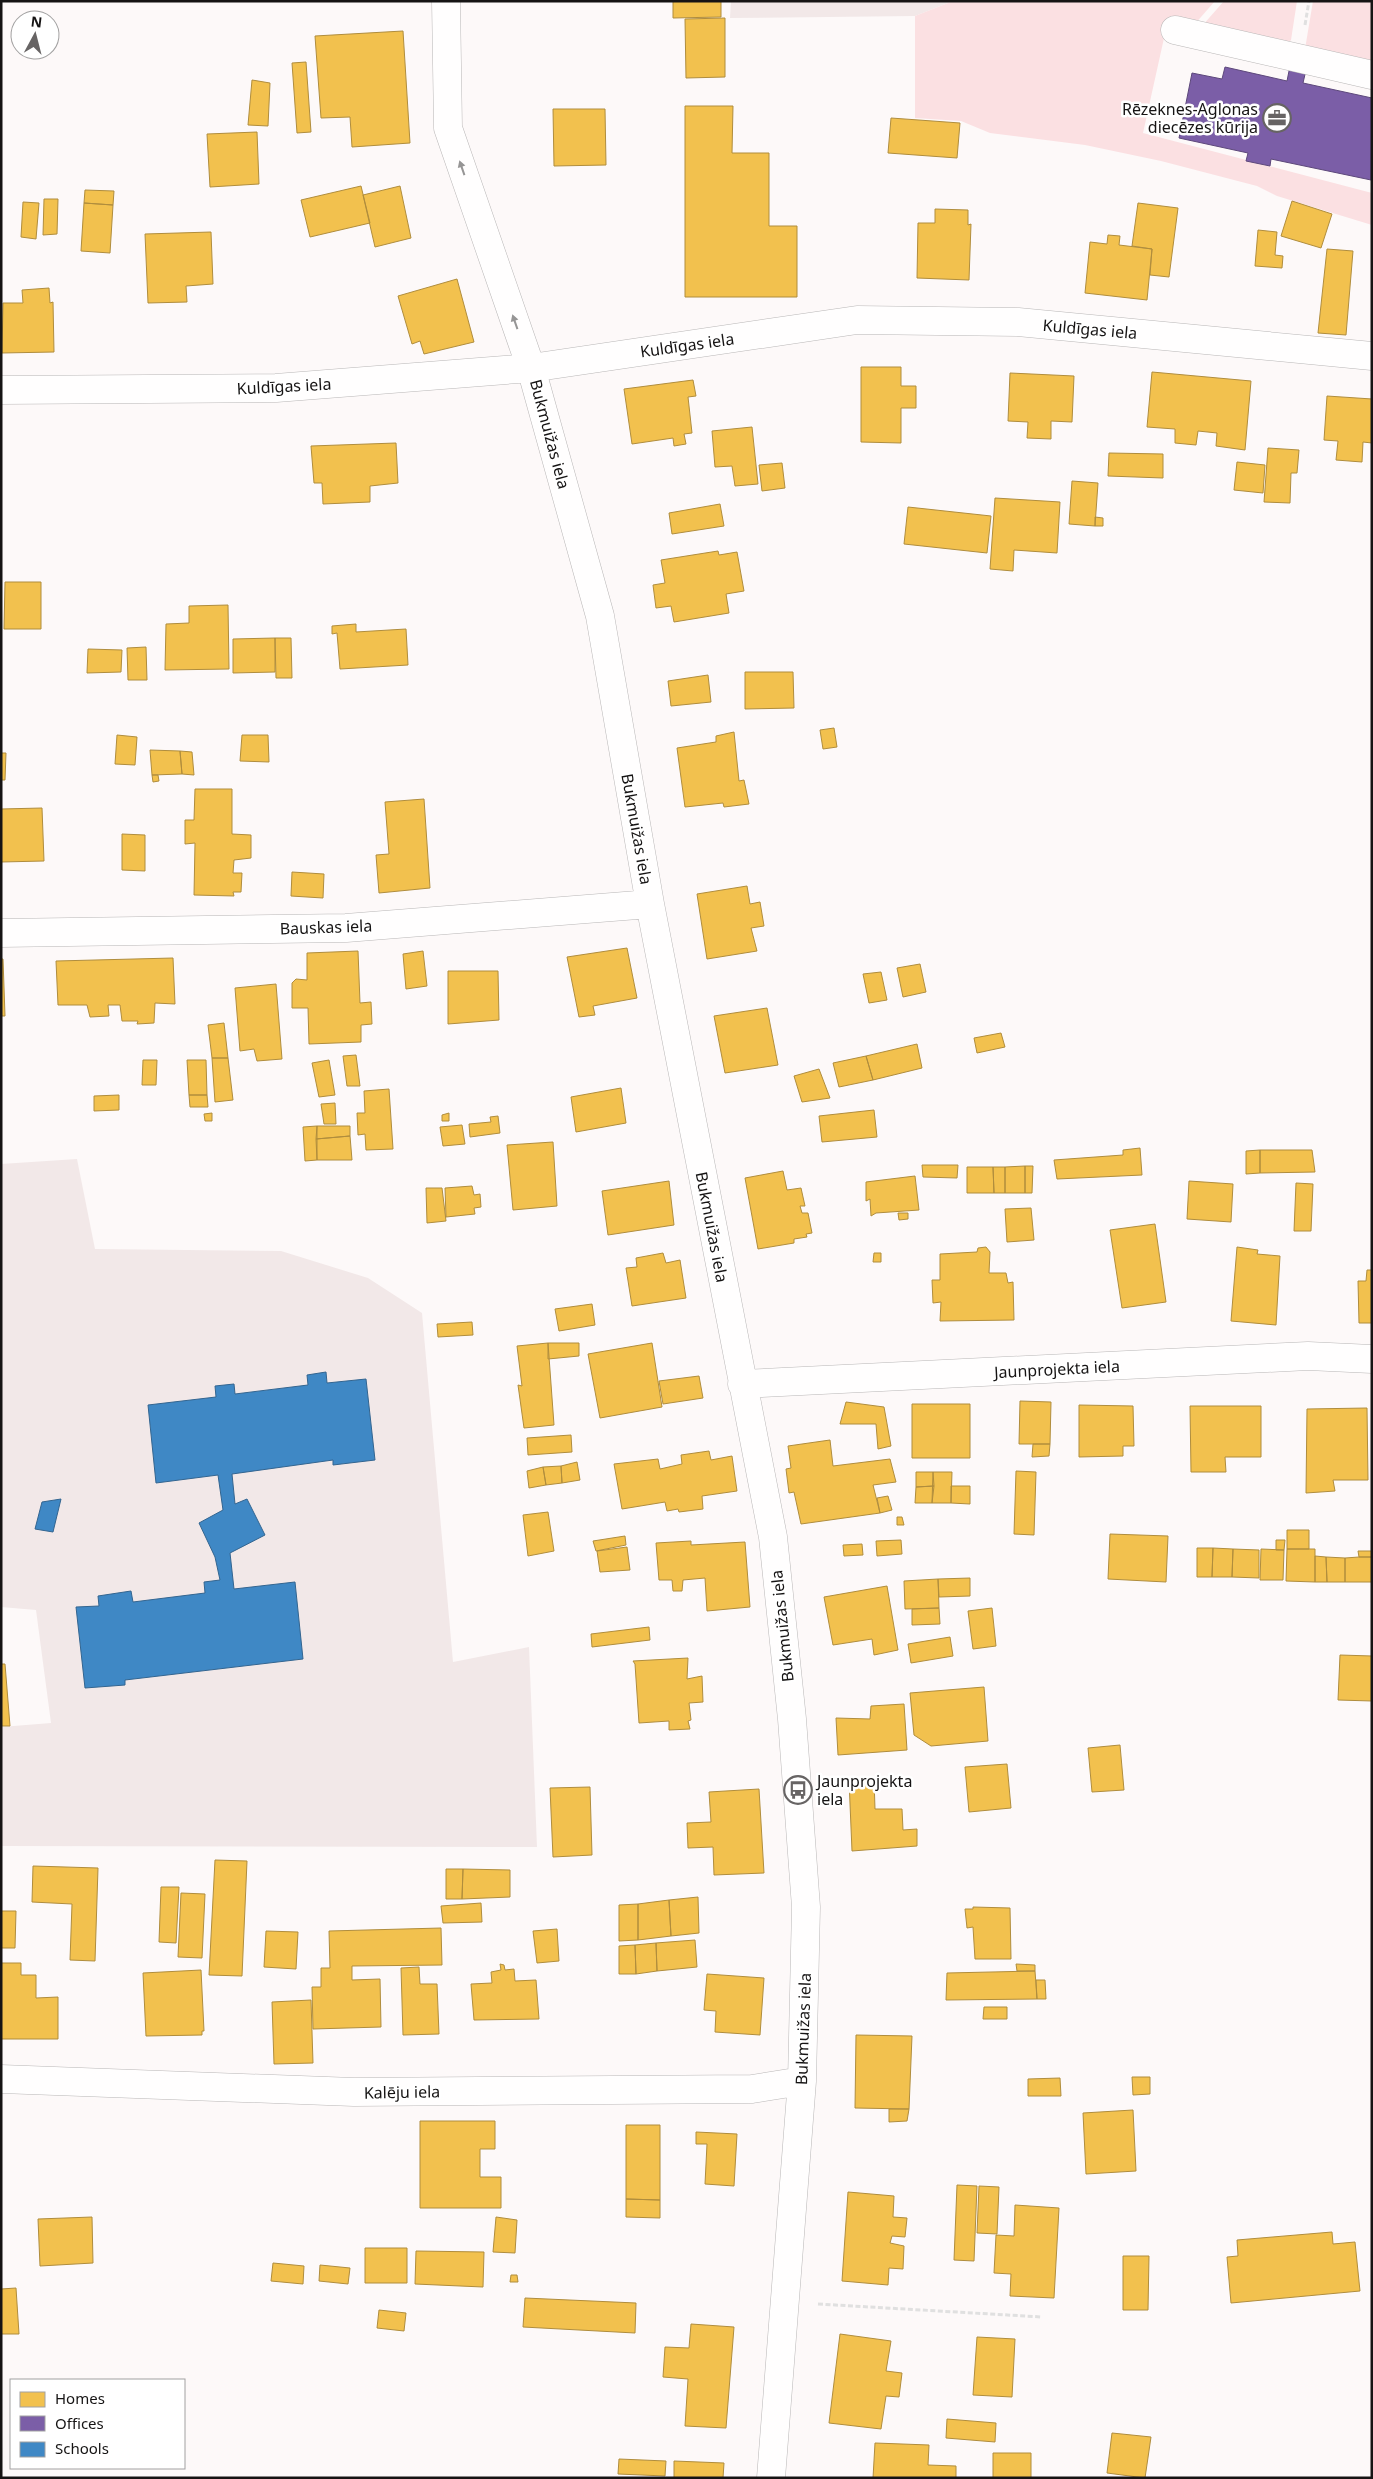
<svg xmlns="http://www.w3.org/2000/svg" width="1373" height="2479" font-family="'Noto Sans',sans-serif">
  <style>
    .built { fill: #f2e8e8 }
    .green { fill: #fbe0e2 }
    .homes { fill: #f2c14e; stroke: #b08d3d }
    .offices { fill: #7b5ea7; stroke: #5d487b }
    .schools { fill: #3f88c5; stroke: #336590 }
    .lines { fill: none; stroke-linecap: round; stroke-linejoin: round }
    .minor-casing { stroke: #b9b7b7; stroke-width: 29 }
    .path { stroke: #e0e0e0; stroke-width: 3; stroke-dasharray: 5 2.5; stroke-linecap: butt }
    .minor { stroke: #fffefe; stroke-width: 28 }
    .oneway { fill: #969595 }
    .labels { text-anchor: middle; stroke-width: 5; stroke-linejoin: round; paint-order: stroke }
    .poi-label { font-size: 16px; fill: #161414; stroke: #fff; text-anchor: end }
    .street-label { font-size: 16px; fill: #161414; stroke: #fff }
  </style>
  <rect width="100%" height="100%" fill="#fdf9f9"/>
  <path class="built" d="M731,1H953L915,16L730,18Z
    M77,1159L95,1249L281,1251L368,1278L422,1313L453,1662L529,1647L537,1847L1,1846V1727L51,1723L36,1610L1,1607V1164Z"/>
  <path class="green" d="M953,1H1215L1194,25L1168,20L1143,133L1372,193V225L1277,196L1257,186L1161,161L1085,145L990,133L961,121L915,118V16Z
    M1224,1H1297L1291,40L1287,44L1202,26Z
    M1313,1H1372V63L1305,49Z"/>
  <path class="homes" d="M673,1H721V17L673,18Z
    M725,18V77L686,78L685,19Z
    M403,31L410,143L352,147L350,117L321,118L315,36Z
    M306,62L311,132L297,133L292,63Z
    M252,80L270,83L268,126L248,125Z
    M685,106H733L732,153H769V226H797V297H685Z
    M553,109H605L606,165L554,166Z
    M891,118L960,123L957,158L888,153Z
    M257,132L259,184L210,187L207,134Z
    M361,186L370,223L310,237L301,200Z
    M400,186L411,238L375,247L363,195Z
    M85,190L114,191L113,205L84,203Z
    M44,199H58L57,234L43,235Z
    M1292,201L1332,214L1321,248L1281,236Z
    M23,202L39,203L36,239L21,237Z
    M84,203L113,205L110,253L81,251Z
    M1138,203L1178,208L1169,277L1150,275L1152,249L1132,246Z
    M935,209L968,210V225L971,224L969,280L917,278L918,223H935Z
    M1258,230L1277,232L1275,255L1283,256L1282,268L1255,266Z
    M211,232L213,284L186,286L187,302L148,303L145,234Z
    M1108,235L1120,236L1119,245L1152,249L1147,300L1085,293L1090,242L1107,244Z
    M1327,249L1353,251L1346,335L1318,333Z
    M457,279L474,342L424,354L420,341L412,344L398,296Z
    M49,288L50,303L53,302L54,352L2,353L3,303H23L22,290Z
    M861,367H901V386H916V408H901V443L861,442Z
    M1152,372L1251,381L1245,450L1216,446L1217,433L1198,431L1196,445L1175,443V429L1147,427Z
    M1010,373L1074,376L1072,422L1051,421V439L1027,438L1028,422L1008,421Z
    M693,380L696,396L688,397L692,433L684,434L686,444L674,446L673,438L632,444L624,389Z
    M1327,396L1372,399V443L1363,442L1362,462L1336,460L1338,441L1324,440Z
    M752,427L758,484L735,486L732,466L715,467L712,431Z
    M396,443L398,483L370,486V502L323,504L322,483H314L311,446Z
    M1268,448L1299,450L1297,473H1291L1290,503L1264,502Z
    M1109,453L1163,454V478L1108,476Z
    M1237,462L1265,465L1263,493L1234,490Z
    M782,463L785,488L762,491L759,465Z
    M1072,481L1098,483L1095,526L1069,524Z
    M995,498L1060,502L1057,553L1014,550L1013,571L990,569Z
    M720,504L724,526L672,534L669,513Z
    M908,507L991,516L987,553L904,544Z
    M1095,517L1103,518V526H1095Z
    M718,551L719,555L737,552L744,591L726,594L729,613L674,622L671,606L656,608L653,585L665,583L661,560Z
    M5,582H41V629H4Z
    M228,605L229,669L165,670L166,624L189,623V606Z
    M356,624V632L406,629L408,665L340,669L337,633L332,634V626Z
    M275,638H291L292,678H276Z
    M275,638V672L233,673V639Z
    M146,647L147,680H128L127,648Z
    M88,649L122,650L121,672L87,673Z
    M745,672H793L794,708L745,709Z
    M708,675L711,702L671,706L668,681Z
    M834,728L837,747L823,749L820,730Z
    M734,732L739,781L744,780L749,804L724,807L723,803L685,807L677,748L716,742V736Z
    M117,735L137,737L135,765L115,764Z
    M242,735H268L269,762L240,761Z
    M150,750L180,751L182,774L152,775Z
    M180,751L192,752L194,775L182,774Z
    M1,753H6L5,780H1Z
    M152,775H158L159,781L153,782Z
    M195,789H232V834L251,835V858L234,860L233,873H242L241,892H233L234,896L194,895L195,843L185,844V820H194Z
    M424,799L430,888L379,893L376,855L389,854L385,802Z
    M42,808L44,861L1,862V809Z
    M122,834L145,835V871L122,870Z
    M292,872L324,874L323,898L291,896Z
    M747,886L750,904L760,902L764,926L751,928L757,951L707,959L697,894Z
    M627,948L637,998L593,1006L595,1015L579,1017L567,957Z
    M358,951L360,1003L371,1002L372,1024L361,1025V1042L309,1044L308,1008H292V983L296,979L307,980V953Z
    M423,951L427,986L406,989L403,954Z
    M173,958L175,1004L155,1003L154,1023L137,1024L138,1021H122L120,1005H108L109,1016L90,1017L87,1005H58L56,961Z
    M1,959H3L5,1016H1Z
    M920,964L926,992L903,997L897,968Z
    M448,971H498L499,1020L448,1024Z
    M881,972L887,1000L869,1003L863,974Z
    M276,984L282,1059L257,1061L254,1049L240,1051L235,988Z
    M767,1008L778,1065L725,1073L714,1016Z
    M224,1023L228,1058H212L208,1025Z
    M1001,1033L1005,1047L977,1053L974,1038Z
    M917,1044L922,1068L873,1080L866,1056Z
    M356,1055L360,1086H347L343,1056Z
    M866,1056L873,1080L839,1087L833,1063Z
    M212,1058H228L233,1100L215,1102Z
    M143,1060H157L156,1085H142Z
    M187,1060H206L207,1095H189Z
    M329,1060L335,1095L319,1097L312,1063Z
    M819,1069L830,1098L802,1102L794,1076Z
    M621,1088L626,1123L576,1132L571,1097Z
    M389,1089L393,1149L366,1150L365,1134L358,1135L357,1113H365L364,1091Z
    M119,1095V1110L94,1111V1096Z
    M189,1095H207L208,1107H190Z
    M335,1103L336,1124H324L321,1104Z
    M874,1110L877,1137L822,1142L819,1116Z
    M212,1113V1121H205L204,1114Z
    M449,1113V1121H442V1115Z
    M498,1116L500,1133L470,1137L469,1124L491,1122L490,1117Z
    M462,1125L465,1144L443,1146L440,1127Z
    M317,1126H350V1136L316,1139Z
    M317,1126V1160L305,1161L303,1127Z
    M350,1136L352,1160H317L316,1139Z
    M553,1142L557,1206L513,1210L507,1145Z
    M1140,1148L1142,1175L1057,1179L1054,1160L1123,1155V1150Z
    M1260,1150V1173L1246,1174V1151Z
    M1260,1150H1312L1315,1172L1260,1173Z
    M922,1165H958L957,1178L923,1177Z
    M1025,1166H1033L1032,1193H1025Z
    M1025,1166V1193H1005V1167Z
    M967,1167H993L994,1193H967Z
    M993,1167H1005V1193H994Z
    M783,1171L787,1190L801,1188L805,1206H800L802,1213H808L812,1233L806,1234L807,1237L794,1239V1243L758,1249L745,1178Z
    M915,1176L919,1210L876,1213L871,1216L870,1199L866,1201V1182Z
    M669,1181L674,1225L608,1235L602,1191Z
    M1189,1181L1233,1184L1231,1222L1187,1219Z
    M1296,1183L1313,1184L1311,1231H1294Z
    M472,1186L474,1195L480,1194L481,1207L474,1208L475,1214L446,1217L445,1188Z
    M426,1188H442L446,1221L427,1223Z
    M1031,1208L1034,1240L1007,1242L1005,1209Z
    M898,1213H908V1219L899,1220Z
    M1155,1224L1166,1302L1122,1308L1110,1230Z
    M986,1247L990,1252L989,1273H1006L1008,1283L1013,1282L1014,1320L940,1321L941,1302L933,1303L932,1280H940V1254L977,1252L978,1248Z
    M1237,1247L1258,1250L1257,1254L1280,1256L1276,1325L1231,1321Z
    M663,1253L666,1263L680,1260L686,1298L632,1306L626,1268L637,1267L636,1258Z
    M874,1253H881V1262H873Z
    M1367,1270H1372V1323H1359L1358,1281H1366Z
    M592,1304L595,1325L559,1331L555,1309Z
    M472,1322L473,1335L438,1337L437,1324Z
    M548,1343H579V1356L548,1359Z
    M548,1343L554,1425L524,1428L518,1385L522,1386L517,1346Z
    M652,1343L662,1407L600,1418L588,1354Z
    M699,1376L703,1398L663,1404L659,1381Z
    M1020,1401L1051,1402L1050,1444H1019Z
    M846,1402L884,1407L891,1446L878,1449L876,1424H840Z
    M912,1404H970V1458H912Z
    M1079,1405L1133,1406L1134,1446H1123V1456L1079,1457Z
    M1190,1406H1261V1457H1225L1226,1472H1191Z
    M1367,1408L1368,1480H1333L1335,1491L1306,1493L1307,1409Z
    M571,1435L572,1452L528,1455L527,1438Z
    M830,1440L833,1466L890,1459L896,1482L873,1485L880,1513L801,1524L794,1492L789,1493L786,1469L791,1468L788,1446Z
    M1033,1444H1050L1049,1456L1032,1457Z
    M709,1451L711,1460L732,1456L737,1491L702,1496L703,1509L679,1512L678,1509L667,1511L665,1502L622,1509L614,1464L658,1459L660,1469L682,1464L681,1455Z
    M577,1462L580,1480L562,1483L561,1466Z
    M561,1466L562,1483L546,1485L543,1467Z
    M543,1467L546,1485L529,1488L527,1471Z
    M1016,1471L1036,1472L1034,1535L1014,1534Z
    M916,1472H933L934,1486L916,1487Z
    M933,1472H952L951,1503H932Z
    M934,1486L932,1503H915L916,1487Z
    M951,1486H970V1504L951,1503Z
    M888,1496L892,1510L880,1513L877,1498Z
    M548,1512L554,1551L528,1556L523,1515Z
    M897,1517H902L904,1525H897Z
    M1287,1530H1309V1549H1287Z
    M1110,1534L1168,1536L1166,1582L1108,1579Z
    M625,1536L626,1545L596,1551L593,1541Z
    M901,1540L902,1554L877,1556L876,1541Z
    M1276,1540H1285L1284,1550H1276Z
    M691,1541V1545L745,1542L750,1607L707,1611L705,1578L683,1580L682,1591H673L672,1580H659L656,1543Z
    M862,1544L863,1555L844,1556L843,1545Z
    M627,1547L630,1570L600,1572L597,1551Z
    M1197,1548H1213L1212,1577H1197Z
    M1213,1548L1233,1549L1232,1577H1212Z
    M1233,1549L1259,1550V1578L1232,1577Z
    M1261,1549L1284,1550L1283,1580H1260Z
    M1287,1549H1315V1582L1286,1581Z
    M1358,1551H1372V1557H1359Z
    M1315,1556L1326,1557L1327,1582H1315Z
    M1326,1557L1345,1558V1582H1327Z
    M1359,1557H1372V1582H1345V1558Z
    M970,1578V1596L939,1597L938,1579Z
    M938,1579L939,1608L905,1609L904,1581Z
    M887,1586L898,1650L874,1655L872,1639L833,1645L824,1597Z
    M939,1608L940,1624L912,1625V1609Z
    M992,1608L996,1646L973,1649L968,1611Z
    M649,1627L650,1640L592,1647L591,1634Z
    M950,1637L953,1656L911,1663L908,1644Z
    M1340,1655L1372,1656V1701L1338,1700Z
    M688,1658L687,1679L702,1676L703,1702L689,1703L691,1720L688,1721L690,1729L669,1730V1721L639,1723L635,1664L633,1661Z
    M1,1664H5L10,1726H1Z
    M984,1687L988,1741L931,1746L914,1735L910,1693Z
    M904,1704L907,1750L838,1755L836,1718L870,1719L871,1706Z
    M1120,1745L1124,1790L1092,1792L1088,1748Z
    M1007,1764L1011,1808L969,1812L965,1767Z
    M874,1779L875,1809H902L903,1830L917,1829V1846L852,1851L849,1780Z
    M590,1787L592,1855L553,1857L550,1788Z
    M759,1789L764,1873L714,1875L713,1847L688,1848L687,1823L711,1822L709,1792Z
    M215,1860L247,1861L242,1976L209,1975Z
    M33,1866L98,1868L95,1961L70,1960L72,1904L32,1902Z
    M446,1869H463L462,1899H446Z
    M463,1869L510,1870V1897L462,1899Z
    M161,1887H179L176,1943L159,1942Z
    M181,1893L205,1894L202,1958L178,1957Z
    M698,1897L699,1933L671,1936L669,1900Z
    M669,1900L671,1936L638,1940V1904Z
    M481,1903L482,1922L443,1923L441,1906Z
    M638,1904V1940L619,1941V1905Z
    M973,1907L1010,1908L1011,1959H975L973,1927L967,1928L965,1909H973Z
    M1,1911H16L15,1948H1Z
    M441,1928L442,1965L352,1966V1980L380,1979L381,2027L313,2029L312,1987H321V1968H330L329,1931Z
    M557,1929L559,1961L537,1963L533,1931Z
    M266,1931L298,1932L296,1969L264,1967Z
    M695,1940L697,1967L657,1971L656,1943Z
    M656,1943L657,1971L636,1974L635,1945Z
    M635,1945L636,1974H619V1946Z
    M1,1963H21V1975H36V1998L58,1997V2039H1Z
    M500,1964L504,1965L505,1970L514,1969L515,1981L536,1980L539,2019L474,2020L471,1984L492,1983L491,1972L501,1970Z
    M1016,1964L1035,1965V1971H1017Z
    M419,1967L420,1984H437L439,2034L403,2035L401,1968Z
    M201,1970L204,2031H202V2035L146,2036L143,1973Z
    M1035,1971L1037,1999L946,2000L947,1973Z
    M707,1974L764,1978L760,2035L715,2032L716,2011L704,2010Z
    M1036,1980H1045L1046,1999H1037Z
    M311,2000L313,2063L274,2064L272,2002Z
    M984,2007H1007V2019H983Z
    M856,2035L912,2036L909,2109L855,2108Z
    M1132,2077H1150V2094L1133,2095Z
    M1060,2078L1061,2096H1028V2079Z
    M889,2109H909L907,2121L889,2122Z
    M1133,2110L1136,2171L1086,2174L1083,2113Z
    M420,2121H495V2149H480V2177H501V2208H420Z
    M626,2125H660V2200L626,2199Z
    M696,2132L737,2134L734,2186L705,2184L707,2144H696Z
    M957,2185L977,2186L974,2261L954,2260Z
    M979,2186L999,2187L997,2234L977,2233Z
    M848,2192L894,2196L893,2217L907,2218L905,2237L892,2236L890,2243L904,2246L903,2269L889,2268L888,2285L842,2281Z
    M626,2199L660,2200V2218L626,2217Z
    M1015,2205L1059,2208L1054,2298L1010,2296L1011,2274L994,2273L996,2235L1014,2236Z
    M92,2217L93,2263L40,2266L38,2219Z
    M496,2217L517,2220L515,2253L493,2252Z
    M1332,2232L1333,2244L1355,2242L1360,2291L1231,2303L1227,2257L1238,2256L1237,2240Z
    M365,2248H407V2283H365Z
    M416,2251L484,2252L483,2287L415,2284Z
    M1123,2256H1149L1148,2310H1123Z
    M273,2263L304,2266L303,2284L271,2281Z
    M320,2265L350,2268L348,2284L319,2281Z
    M511,2275H517L518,2282H510Z
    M16,2288L19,2334H1V2289Z
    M525,2298L636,2303L635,2333L523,2327Z
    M379,2310L406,2313L404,2331L377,2328Z
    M691,2324L734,2327L726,2428L685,2426L688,2379L663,2377L665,2347L689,2348Z
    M840,2334L891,2341L886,2371L902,2373L899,2397L886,2396L881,2429L829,2423Z
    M977,2337L1015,2339L1012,2397L973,2395Z
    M947,2419L996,2423L995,2442L946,2438Z
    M1112,2433L1151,2437L1145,2478L1107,2473Z
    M875,2443L929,2445L928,2465L956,2466V2478H873Z
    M993,2453H1031V2478H993Z
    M619,2459L666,2461L665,2476L618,2474Z
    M674,2461L724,2463L723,2478H674Z"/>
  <path class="offices" d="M1290,66L1306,70L1303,83L1372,98L1371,180L1271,159L1270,166L1246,161L1248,153L1179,138L1192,73L1222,79L1225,67L1287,81Z"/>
  <path class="schools" d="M326,1372L327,1383L366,1379L375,1460L333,1465V1460L232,1474L235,1504L247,1499L265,1535L230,1553L234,1589L295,1582L303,1659L125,1680V1685L85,1688L76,1607L99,1606L98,1596L131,1591L133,1602L205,1593L204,1582L220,1580L215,1557L199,1523L223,1510L218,1475L156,1483L148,1405L216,1397L215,1386L234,1384L235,1394L308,1385L307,1375Z
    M61,1499L53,1532L35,1529L42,1502Z"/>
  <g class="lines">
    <defs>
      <path id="minor" d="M446,1L448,128L531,368L600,616L650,904L773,1537L792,1719L806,1907L802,2081L771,2478
        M1175,30L1372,75
        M1,390L276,388L531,368L857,320L1018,322L1372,356
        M1,933L346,928L650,904
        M742,1384L1308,1356L1372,1359
        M1,2079L354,2092L752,2089L802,2081"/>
    </defs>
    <use href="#minor" class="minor-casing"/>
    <path class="path" d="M1305,25L1309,1
      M818,2304L1042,2317"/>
    <use href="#minor" class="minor"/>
  </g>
  <defs><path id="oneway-solid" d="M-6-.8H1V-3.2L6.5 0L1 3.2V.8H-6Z" transform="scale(1.25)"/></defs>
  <g class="oneway">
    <use href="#oneway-solid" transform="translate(462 168) rotate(-109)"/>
    <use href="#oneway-solid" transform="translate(515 322) rotate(-109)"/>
  </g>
  <defs>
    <symbol id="office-ring" viewBox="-11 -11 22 22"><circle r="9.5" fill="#fff" stroke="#676464" stroke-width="1.5"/><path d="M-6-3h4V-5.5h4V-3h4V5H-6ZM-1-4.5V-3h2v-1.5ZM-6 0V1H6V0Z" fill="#676464"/></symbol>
    <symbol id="bus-ring" viewBox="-11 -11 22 22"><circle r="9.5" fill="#fff" stroke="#676464" stroke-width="1.5"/><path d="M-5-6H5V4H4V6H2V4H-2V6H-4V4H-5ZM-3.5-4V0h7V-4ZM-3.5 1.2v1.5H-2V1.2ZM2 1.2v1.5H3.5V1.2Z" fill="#676464"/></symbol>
  </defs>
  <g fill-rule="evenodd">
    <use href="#office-ring" x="1261" y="102" width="32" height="32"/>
    <use href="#bus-ring" x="782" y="1774" width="32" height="32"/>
  </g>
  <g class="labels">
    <g class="poi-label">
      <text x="1258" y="115">Rēzeknes-Aglonas<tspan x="1258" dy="18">diecēzes kūrija</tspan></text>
      <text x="817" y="1787" text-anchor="start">Jaunprojekta<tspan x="817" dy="18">iela</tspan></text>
    </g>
    <g class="street-label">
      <text transform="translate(1090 329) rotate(5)" y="6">Kuldīgas iela</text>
      <text transform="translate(687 345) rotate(-8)" y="6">Kuldīgas iela</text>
      <text transform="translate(284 386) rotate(-3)" y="6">Kuldīgas iela</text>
      <text transform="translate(550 434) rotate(75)" y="6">Bukmuižas iela</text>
      <text transform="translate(637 829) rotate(80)" y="6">Bukmuižas iela</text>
      <text transform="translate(326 927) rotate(-2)" y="6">Bauskas iela</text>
      <text transform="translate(712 1227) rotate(79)" y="6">Bukmuižas iela</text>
      <text transform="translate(1057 1369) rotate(-3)" y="6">Jaunprojekta iela</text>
      <text transform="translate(782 1626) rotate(-96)" y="6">Bukmuižas iela</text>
      <text transform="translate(803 2029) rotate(-88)" y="6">Bukmuižas iela</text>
      <text transform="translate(402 2092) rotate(-1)" y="6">Kalēju iela</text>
    </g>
  </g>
  <rect width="1373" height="2479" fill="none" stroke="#161414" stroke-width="5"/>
  <rect x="10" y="2379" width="175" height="90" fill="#ffffff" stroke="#a2a1a1"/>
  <rect x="20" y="2392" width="25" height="15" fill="#f2c14e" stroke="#a2a1a1"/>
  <text x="55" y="2404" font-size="15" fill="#161414">Homes</text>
  <rect x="20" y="2416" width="25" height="15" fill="#7b5ea7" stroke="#a2a1a1"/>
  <text x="55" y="2429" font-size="15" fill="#161414">Offices</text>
  <rect x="20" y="2442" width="25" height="15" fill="#3f88c5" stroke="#a2a1a1"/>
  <text x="55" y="2454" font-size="15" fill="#161414">Schools</text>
  <g transform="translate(35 35) rotate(7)"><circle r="24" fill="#ffffff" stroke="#a2a1a1"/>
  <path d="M0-4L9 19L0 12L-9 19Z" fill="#676464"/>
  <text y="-8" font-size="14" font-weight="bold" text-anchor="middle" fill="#161414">N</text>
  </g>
</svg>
